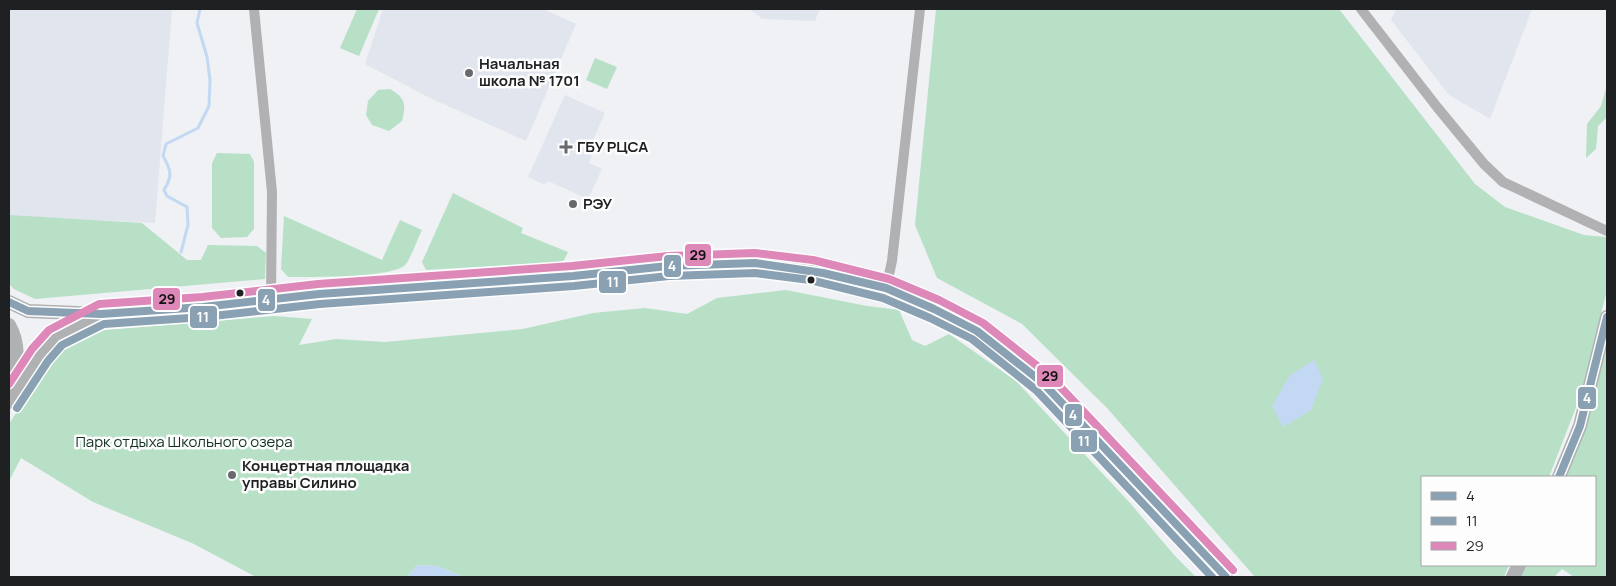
<svg xmlns="http://www.w3.org/2000/svg" width="1616" height="586" font-family="Manrope,sans-serif">
  <style>
    .built { fill: #e1e5ee }
    .green { fill: #b7e0c7 }
    .water { fill: #c2d8f3 }
    .lines { fill: none; stroke-linecap: round; stroke-linejoin: round }
    .stream { stroke: #c2d8f3; stroke-width: 3 }
    .street { stroke: #b1b1b3; stroke-width: 10 }
    .secondary { stroke: #afb1b2; stroke-width: 14 }
    .bus-1-casing { stroke: #fdfdfe; stroke-width: 11 }
    .bus-2-casing { stroke: #fdfdfe; stroke-width: 11 }
    .bus-3-casing { stroke: #fdfdfe; stroke-width: 11 }
    .bus-1 { stroke: #89a1b2; stroke-width: 8 }
    .bus-2 { stroke: #89a1b2; stroke-width: 8 }
    .bus-3 { stroke: #dd88b8; stroke-width: 8 }
    .poi-dot { fill: #68696c; stroke: #fdfdfe; stroke-width: 2 }
    .bus-dot { fill: #1f2022; stroke: #fdfdfe; stroke-width: 2 }
    .labels { text-anchor: middle; stroke-width: 5; stroke-linejoin: round; paint-order: stroke }
    .poi-label { font-size: 15px; font-weight: bold; fill: #1f2022; stroke: #fdfdfe; text-anchor: start }
    .park-label { font-size: 15px; fill: #0f311d; stroke: #fdfdfe }
    .line-badge { stroke: #fdfdfe; stroke-width: 2 }
    .badge-label { font-size: 14px; text-anchor: middle; font-weight: bold; fill: #fff }
    .pale-badge-label { font-size: 14px; text-anchor: middle; font-weight: bold; fill: #111 }
  </style>
  <rect width="100%" height="100%" fill="#eff1f4"/>
  <path class="built" d="M9,9H172L155,223L9,216Z
    M383,9H543L576,24L526,141L430,98L365,64Z
    M750,9H820L815,21L762,19Z
    M1396,9H1532L1490,119L1449,95L1391,20Z
    M565,95L605,113L587,153L592,155L589,163L602,169L588,199L548,181L545,185L528,177Z"/>
  <path class="green" d="M357,9H379L359,56L340,48Z
    M936,9H1339L1475,184L1505,207L1584,235L1605,237L1607,239V290L1580,397L1549,477H1422V565H1509L1504,577H1255L1107,408L1022,324L937,278L915,225Z
    M595,58L617,67L607,89L586,80Z
    M1607,85V117L1598,126L1596,149L1586,158L1587,124L1601,106Z
    M390,89C406,98 406,105 402,121L389,131L372,125L366,115L368,101L378,90Z
    M217,153L250,154L254,162V229L247,237L221,238L212,228V163Z
    M453,193L523,228L521,233L568,252L564,260L561,262L426,270L422,262Z
    M9,215L142,223L187,260H201L208,245L257,246L266,253L265,279L35,299L14,289L9,284Z
    M284,216L382,260L400,220L422,230C418,238 410,260 405,265C392,278 309,277 288,277L281,269Z
    M786,290L867,306L899,310L912,340L925,346L949,334L1016,381L1130,503L1175,556L1196,577H464L437,566L417,565L407,577H256L194,544L93,502L21,458L9,481V424L56,350L74,337L93,331L274,316L312,319L299,345L336,339L385,342L523,329L593,313L645,308L687,314L717,298Z
    M1607,341V577H1574L1562,569L1554,577H1520L1526,565H1595V477H1566C1585,433 1596,388 1607,341Z"/>
  <path class="water" d="M1314,360L1323,379L1311,410L1283,427L1272,406L1290,375Z
    M417,565L437,566L464,577H407Z"/>
  <g class="lines">
    <path class="stream" d="M181,252L188,225L187,207L167,196L164,190C173,176 171,170 163,156L166,144L198,128L209,106L210,80L207,57L197,23L200,9"/>
    <path class="street" d="M254,9L272,192L271,299
      M1361,9L1437,107L1484,164L1503,182L1607,231
      M886,288L892,261L920,9"/>
    <path class="secondary" d="M9,302L28,311L101,314L203,307L319,294L573,276L668,266L755,263L823,273L886,288L934,309L977,331L1043,383L1226,577
      M9,325C21,345 16,369 14,391
      M9,402L40,355L56,337L100,314
      M1559,477L1580,426L1607,317
      M1513,577L1519,565"/>
    <defs>
      <path id="bus-1" d="M9,302L28,311L101,314L203,307L319,294L573,276L668,266L755,263L823,273L886,288L934,309L977,331L1043,383L1226,577
        M1559,477L1580,426L1607,317"/>
      <path id="bus-2" d="M17,408L48,361L62,345L104,324L204,317L320,304L574,286L669,276L755,273L810,280L883,298L930,318L972,339L1036,390L1212,577"/>
      <path id="bus-3" d="M9,384L32,349L49,330L99,304L202,297L318,284L572,266L668,256L755,253L813,260L889,279L939,300L983,323L1050,376L1233,570"/>
    </defs>
    <use href="#bus-1" class="bus-1-casing"/>
    <use href="#bus-2" class="bus-2-casing"/>
    <use href="#bus-3" class="bus-3-casing"/>
    <use href="#bus-1" class="bus-1"/>
    <use href="#bus-2" class="bus-2"/>
    <use href="#bus-3" class="bus-3"/>
  </g>
  <g class="poi-dot">
    <circle cx="469" cy="73" r="5"/>
    <path d="M563.5 139.5h5v5h5v5h-5v5h-5v-5h-5v-5h5z"/>
    <circle cx="573" cy="204" r="5"/>
    <circle cx="232" cy="475" r="5"/>
  </g>
  <g class="bus-dot">
    <circle cx="811" cy="280" r="4.5"/>
    <circle cx="240" cy="293" r="4.5"/>
  </g>
  <g class="labels">
    <g class="poi-label">
      <text x="479" y="69">Начальная<tspan x="479" dy="17">школа № 1701</tspan></text>
      <text x="577" y="152">ГБУ РЦСА</text>
      <text x="583" y="209">РЭУ</text>
      <text x="242" y="471">Концертная площадка<tspan x="242" dy="17">управы Силино</tspan></text>
    </g>
    <g class="park-label">
      <text x="184" y="447">Парк отдыха Школьного озера</text>
    </g>
  </g>
  <g class="line-badge">
    <rect x="684" y="243" width="28" height="24" rx="5" fill="#dd88b8"/>
    <rect x="663" y="254" width="19" height="24" rx="5" fill="#89a1b2"/>
    <rect x="598" y="270" width="29" height="24" rx="5" fill="#89a1b2"/>
    <rect x="152" y="287" width="29" height="24" rx="5" fill="#dd88b8"/>
    <rect x="257" y="288" width="19" height="24" rx="5" fill="#89a1b2"/>
    <rect x="189" y="305" width="29" height="24" rx="5" fill="#89a1b2"/>
    <rect x="1036" y="364" width="28" height="24" rx="5" fill="#dd88b8"/>
    <rect x="1577" y="386" width="20" height="24" rx="5" fill="#89a1b2"/>
    <rect x="1064" y="403" width="19" height="24" rx="5" fill="#89a1b2"/>
    <rect x="1070" y="429" width="28" height="24" rx="5" fill="#89a1b2"/>
  </g>
  <g class="badge-label">
    <text x="672" y="271">4</text>
    <text x="613" y="287">11</text>
    <text x="266" y="305">4</text>
    <text x="203" y="322">11</text>
    <text x="1587" y="403">4</text>
    <text x="1073" y="420">4</text>
    <text x="1084" y="446">11</text>
  </g>
  <g class="pale-badge-label">
    <text x="698" y="260">29</text>
    <text x="167" y="304">29</text>
    <text x="1050" y="381">29</text>
  </g>
  <rect width="1616" height="586" fill="none" stroke="#1f2022" stroke-width="20"/>
  <rect x="1421" y="476" width="175" height="90" fill="#fdfdfe" stroke="#a4a5a6"/>
  <rect x="1431" y="492" width="25" height="8" fill="#89a1b2" stroke="#a4a5a6"/>
  <text x="1466" y="501" font-size="15" fill="#1f2022">4</text>
  <rect x="1431" y="517" width="25" height="8" fill="#89a1b2" stroke="#a4a5a6"/>
  <text x="1466" y="526" font-size="15" fill="#1f2022">11</text>
  <rect x="1431" y="542" width="25" height="8" fill="#dd88b8" stroke="#a4a5a6"/>
  <text x="1466" y="551" font-size="15" fill="#1f2022">29</text>
</svg>
